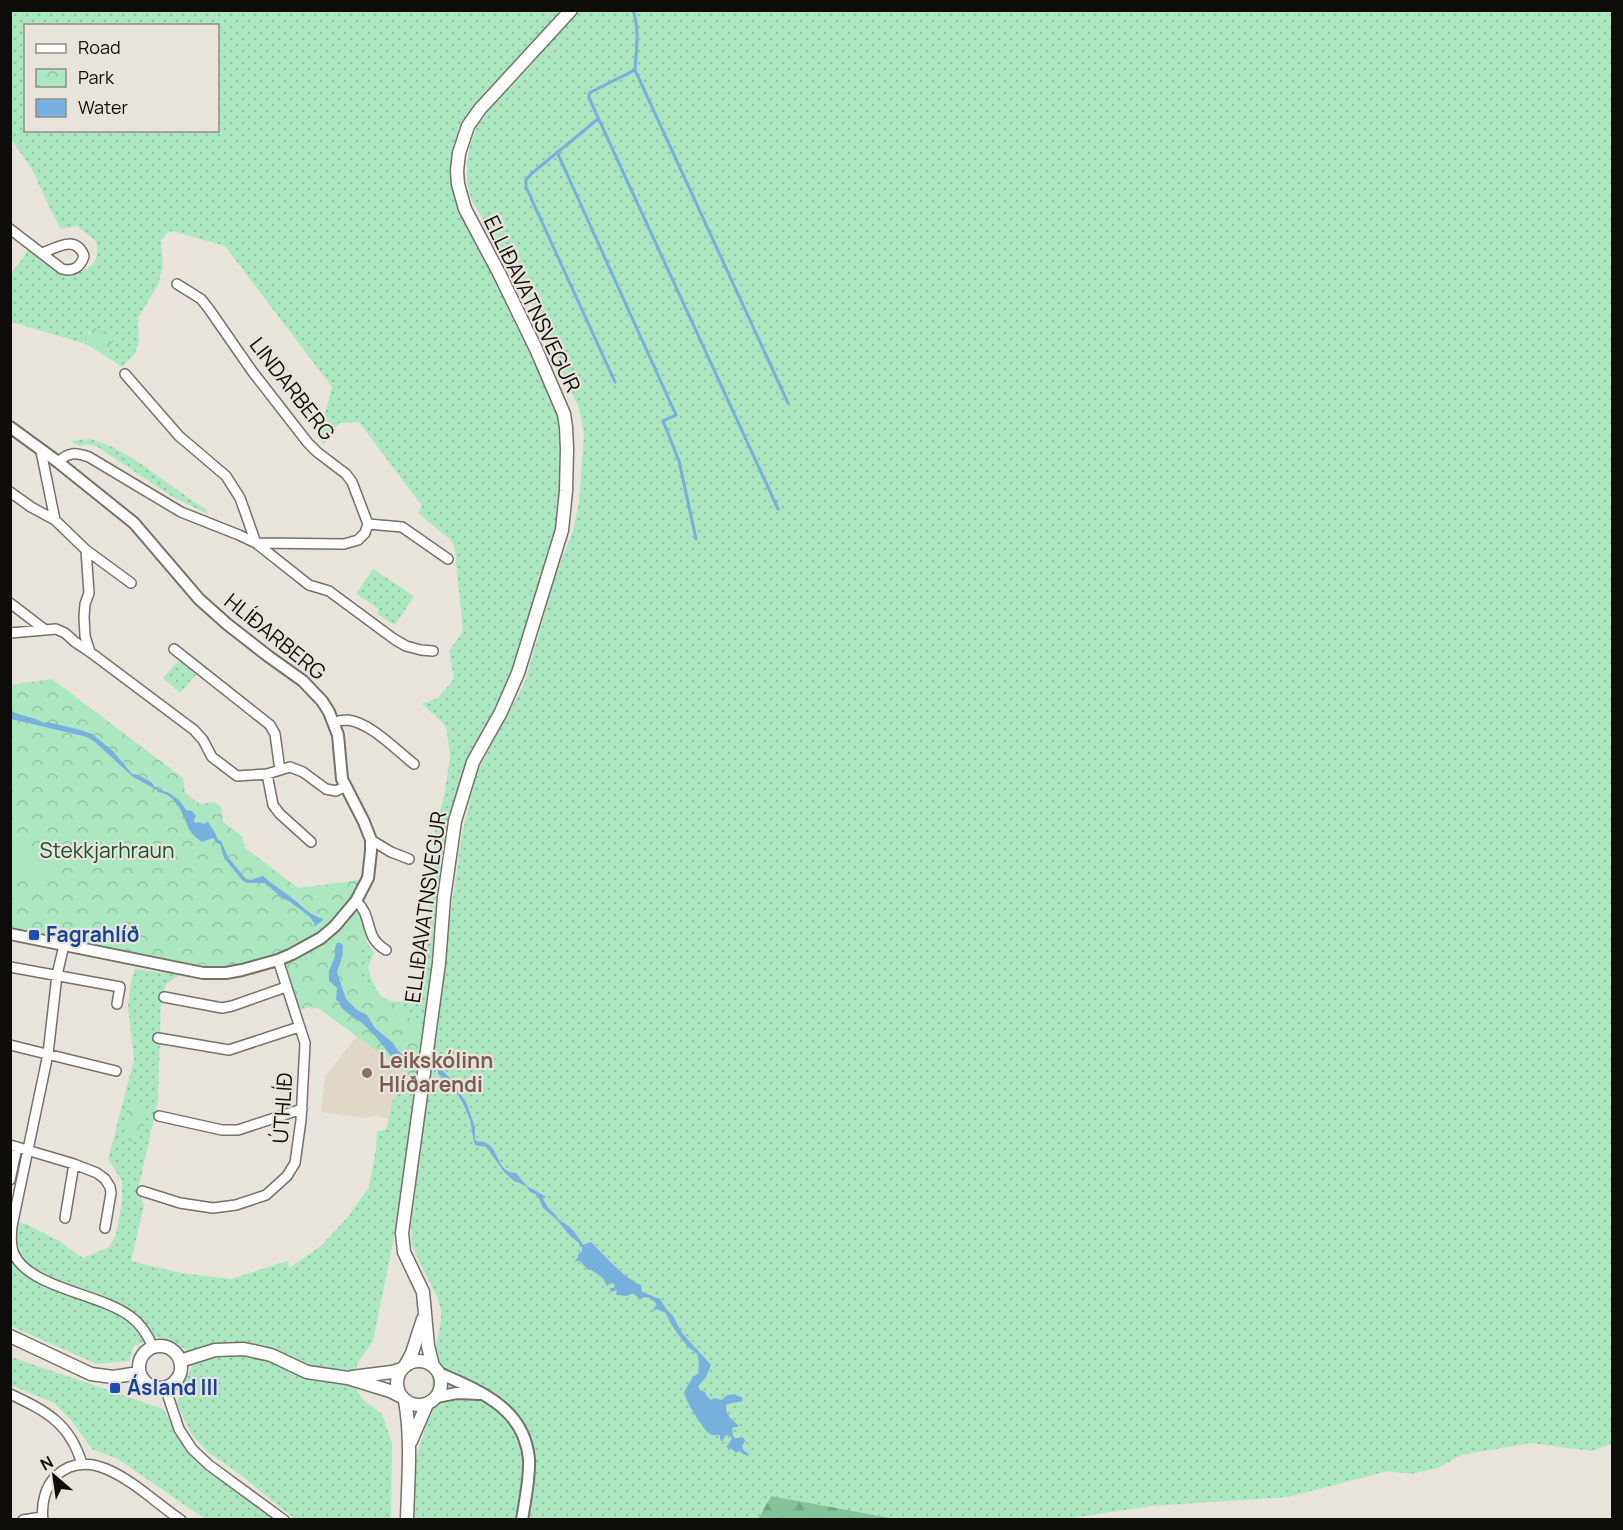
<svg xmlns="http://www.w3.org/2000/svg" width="1623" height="1530" font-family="Manrope,sans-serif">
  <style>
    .built { fill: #e0d7c9 }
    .grass { fill: url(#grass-dots); fill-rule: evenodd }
    .forest { fill: url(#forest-firs) }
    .park { fill: url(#park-crowns) }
    .garden { fill: #abe7c0 }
    .water { fill: #76b1de }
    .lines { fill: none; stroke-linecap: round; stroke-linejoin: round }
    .stream { stroke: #76b1de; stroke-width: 3 }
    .minor-casing { stroke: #76716b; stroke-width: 12 }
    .tertiary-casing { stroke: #76716b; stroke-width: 14 }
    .secondary-casing { stroke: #76716b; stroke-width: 15 }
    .minor { stroke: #fff; stroke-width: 9 }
    .tertiary { stroke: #fff; stroke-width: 10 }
    .secondary { stroke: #fff; stroke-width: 12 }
    .transit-dot { fill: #1a4fb4; stroke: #e8e4dc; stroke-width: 2 }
    .education-dot { fill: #8d6e63; stroke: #e8e4dc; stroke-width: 2 }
    .labels { text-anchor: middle; stroke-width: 4.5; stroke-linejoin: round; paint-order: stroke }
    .street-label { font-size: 21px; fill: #0f0d0a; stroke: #e8e4dc }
    .park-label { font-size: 21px; fill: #1b4d31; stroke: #e8e4dc }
    .transit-label { font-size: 21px; font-weight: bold; fill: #164399; stroke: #e8e4dc; text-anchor: start }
    .education-label { font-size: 21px; font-weight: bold; fill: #785e54; stroke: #e8e4dc; text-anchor: start }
  </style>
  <defs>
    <pattern id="grass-dots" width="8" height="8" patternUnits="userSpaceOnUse" patternTransform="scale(1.5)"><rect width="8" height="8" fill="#abe7c0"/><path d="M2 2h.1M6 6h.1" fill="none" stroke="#92c5a4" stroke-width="1.8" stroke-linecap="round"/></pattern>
    <pattern id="forest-firs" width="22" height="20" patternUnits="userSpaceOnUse" patternTransform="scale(1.5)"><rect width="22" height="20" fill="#82c39a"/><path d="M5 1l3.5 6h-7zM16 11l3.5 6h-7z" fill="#6fa683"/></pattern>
    <pattern id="park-crowns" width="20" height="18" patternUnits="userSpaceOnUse" patternTransform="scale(1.5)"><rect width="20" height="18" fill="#abe7c0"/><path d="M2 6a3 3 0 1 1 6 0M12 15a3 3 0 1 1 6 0" fill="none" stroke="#92c5a4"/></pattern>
  </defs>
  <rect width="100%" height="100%" fill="#e8e4dc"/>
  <path class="built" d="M362,1030L405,1070V1079L391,1105L387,1119L378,1116L363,1118L321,1112L325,1076Z"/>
  <path class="grass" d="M11,11H567L463,135L460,192L509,278L570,408L574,436L573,480L567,519L523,659L463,790L403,1193L373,1341L357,1364L355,1387L363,1400L382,1414L392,1443L391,1519H295L238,1473L208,1452L192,1435L177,1404L182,1386L192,1367L184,1348L156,1337L134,1346L129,1361L97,1364L11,1326V1222L26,1224L59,1241L83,1258L109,1247L116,1235L122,1201V1181L108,1159L134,1060L128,1007L131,980L135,969L180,975L166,984L161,998L158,1100L139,1186V1194L144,1205L131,1261L181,1273L231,1279L284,1262L288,1261L289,1268L321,1246L347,1218L369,1187L376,1149L377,1131L386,1130L391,1105L405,1079V1070L324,1008L298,1007L283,964L287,959L345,922L358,909L364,917L367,943L374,953L368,968C371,979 374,989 383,997C393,1006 414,1002 421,991C423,987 424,981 425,977L435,829L445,792L450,755L447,732L444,724L422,704L438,698L454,679L449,651L463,632L455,550L452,541L418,513L422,506L359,422L339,423L324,444L316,434L325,414L332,387L225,246L172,231L167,233L161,240L163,264L158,285L138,318L139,342L134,355L122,367L104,355L110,346L114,342L89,331L86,344L11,322V273L23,258L30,246L49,264L67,275C88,269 101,267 96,241L77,226L61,229L51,211L32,169L11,139ZM26,26H218V130H26Z
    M578,11H1612V1444L1591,1451L1530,1443L1461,1455L1438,1468L1411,1474L1388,1471L1288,1497L1151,1506L1066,1519H896L771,1496L758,1519H414L415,1461L429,1416L435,1352L441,1321V1310L438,1299L418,1259L412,1244L411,1225L430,1059L462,834L477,772L525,682L557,571L573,531L579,503L584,434L579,408L536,312L508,259L472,201L467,184V162L470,144L478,125L493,105ZM442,1067V1070L451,1079L467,1104L475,1127V1138L476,1141C481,1142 487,1142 490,1146C500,1156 500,1171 516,1173L528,1187H531L537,1193L546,1197L543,1199L549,1209L554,1213L560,1221C571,1224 577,1235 583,1245L587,1244L579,1256L578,1254L581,1252L582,1247H580L579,1243L570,1236L557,1220L543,1208L539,1199L535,1194L530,1192L526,1186L514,1181L505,1173L486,1147L474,1143C472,1136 472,1130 470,1124C465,1102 453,1088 437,1073V1072Z
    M90,439C131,449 169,488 206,509L208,514L173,497L96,446L87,444L80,446L70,441Z
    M373,569L414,596L395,625L377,614L379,609L356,594Z
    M179,660L196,675L180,693L163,678Z
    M11,1357L163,1409L175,1430L206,1469L275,1519H205L118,1459L92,1449L70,1419L54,1403L11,1385Z"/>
  <path class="forest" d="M771,1496L896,1519H758Z"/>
  <path class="park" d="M92,326L115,340L104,355L86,344Z
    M52,679L183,778L185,793L200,804L215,802L221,807L223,822L242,836L244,847L298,888L360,880L346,905L362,918L365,943L358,952L363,983L425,1030L415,1079L314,1005L301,1010L282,954L242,966L202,969L11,929L10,685Z
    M136,1103L143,1105C150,1118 142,1135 131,1142C122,1133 124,1118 128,1107Z"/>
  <path class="garden" d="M11,845L55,851L51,882L11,877Z"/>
  <path class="water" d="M11,711C21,716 35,717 44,723L47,722L77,729L92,734L113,751L132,774L138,775L151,782L155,787L161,790L169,793L180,801L186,810L192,811L196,816L194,820L195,823L200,822L203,824L208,822L214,831L218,840L221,841L228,857L246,879L251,880L263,876C272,884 281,890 291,897C302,906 308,914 323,919V920L314,927L315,924L309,916L289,901L282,898L265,883H247L242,880L224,858L220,844H218L213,838L202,842C197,838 192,835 189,829C182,814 178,795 158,792L157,790L133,777L95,742L87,737L11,719Z
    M337,943H340L343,945L342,957L337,972L346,999L357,1010L367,1015L375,1028L393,1043L398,1051L405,1056L416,1058L415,1063L411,1067L400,1060H394C384,1047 375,1034 363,1024C355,1016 343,1014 339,1002L336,1000L337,988L329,981V971L335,956V948Z
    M438,1065H441L442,1070L451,1079L467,1104L475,1127V1138L476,1141C480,1142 483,1141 486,1143C500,1149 496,1172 516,1173L528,1187C532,1188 541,1194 546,1197L543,1199L549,1209L554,1213L560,1221C570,1224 578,1236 583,1245L591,1242C603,1254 626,1280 641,1285L642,1292L660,1299L667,1310L673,1316L682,1333L711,1365L706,1377L698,1386L700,1390L705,1392L706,1395L711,1400L714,1398L722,1400C728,1392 734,1394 743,1398L742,1401C736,1403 731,1402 726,1405C725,1415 733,1420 739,1426L732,1428L733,1436L735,1438H744L745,1441L742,1446L744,1451L749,1454L748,1456L743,1454L740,1451L736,1453L732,1449L726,1447L732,1439L731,1436L726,1435L722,1442L720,1439V1435C716,1435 714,1436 710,1434C703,1430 685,1400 684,1392L693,1377L699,1373C698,1367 700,1357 696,1353C694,1351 690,1349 688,1347C680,1337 670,1325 666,1313L656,1309L651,1313L657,1304L650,1298L644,1297L640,1299L633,1293L627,1296L616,1295L617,1290L611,1292L610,1288H614L615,1285L612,1283L607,1286L603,1278L591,1270H588L580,1261H577L574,1263L578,1257V1254L582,1251V1247H580L579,1243L570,1236L557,1220L543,1208L539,1199L535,1194L530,1192L526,1186L514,1181L505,1173L486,1147L475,1145C472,1137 472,1129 470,1121C464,1103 454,1085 438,1074Z"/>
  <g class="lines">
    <path class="stream" d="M633,10C640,30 636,50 635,70L788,403
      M635,70L591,92L589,95V98L778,509
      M598,119L531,174L526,180V187L615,382
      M557,152L676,415L663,421L679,461L696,539"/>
    <defs>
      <path id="minor" d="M10,229L62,269C73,272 81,267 84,256C76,235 57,247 43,253
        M125,374L179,436L226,476L240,498L256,543L309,585L329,591L394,639L406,646L421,650L433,651
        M41,451L55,520L86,550L89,593L85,604L84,617L85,636L90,652L194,730L203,740L212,757L237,776L267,774L290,767L303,772L326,789L336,791L346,786
        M58,462C69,452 75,452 89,457L181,512L239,535L256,543L344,544L358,540L365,533L368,524L352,482L346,474L317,452L308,443L252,371L209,309L201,299L177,284
        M10,492L31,507L55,520
        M368,524L402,527L448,559
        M86,550L131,583
        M10,603L44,629
        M10,633L56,629L65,633L75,642L90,652
        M174,649L270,725L275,734L280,770
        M333,722C338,721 343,720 348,720C371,723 396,750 414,764
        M267,774L273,805L280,814L311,842
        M371,840L391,852L409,859
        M356,901C374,917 363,937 386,950
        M64,945L57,975L48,1054L12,1226C11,1235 10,1245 14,1254C29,1288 102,1294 131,1317C141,1324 148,1336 153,1347
        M10,967L120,987L117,1004
        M164,997L222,1008L232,1006L286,987
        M158,1038L229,1050L299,1027
        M10,1045L116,1071
        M159,1116L222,1130H238L302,1109
        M10,1145L74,1164L97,1173L105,1179L110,1187L111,1193L105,1228
        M10,1180L17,1147
        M142,1191L180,1203L213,1208L236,1205L266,1195L287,1176L295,1163L301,1120L305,1043L278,960
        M65,1218L74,1164
        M165,1387L179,1429L192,1449L209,1465L284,1520
        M10,1394C46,1411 70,1423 82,1464
        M23,1520L42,1517
        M43,1520C41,1504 45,1487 56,1476C95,1439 148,1499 181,1520"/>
      <path id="tertiary" d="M10,427L58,462L134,523L199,599L227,624L268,656L303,681L322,701L329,712L338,735L342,779L364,822L371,840V851L368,878L356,901L335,926L321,938L292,954L278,960L242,970L226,973H203L10,934
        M439,1373C479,1391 524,1407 529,1459C530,1479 525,1500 522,1520
        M437,1397L457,1393L480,1394"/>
      <path id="secondary" d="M10,1336L91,1374L113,1377L139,1373
        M139 1367a21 21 0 1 1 42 0a21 21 0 1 1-42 0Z
        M397 1383a22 22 0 1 1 44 0a22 22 0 1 1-44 0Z
        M180,1361L215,1350L244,1349L271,1355L307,1372L348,1378L390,1391L400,1396
        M405,1366L412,1353L423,1319
        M433,1366L428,1346L423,1292L404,1252L402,1233L439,963L444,898L455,821L473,762L501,712L518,673L562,530L566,491L567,449L566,427L564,414L536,349L499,273L465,209L458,184L457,171L459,153L468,126L480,109L571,10
        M352,1377L392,1372L402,1369
        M405,1401C412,1440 408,1480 407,1520
        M411,1441L427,1404"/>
    </defs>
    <use href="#minor" class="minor-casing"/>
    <use href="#tertiary" class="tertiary-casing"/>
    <use href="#secondary" class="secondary-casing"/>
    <use href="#minor" class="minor"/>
    <use href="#tertiary" class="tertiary"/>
    <use href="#secondary" class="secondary"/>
  </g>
  <g class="transit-dot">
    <rect x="28" y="929" width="12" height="12" rx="3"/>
    <rect x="109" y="1382" width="12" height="12" rx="3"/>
  </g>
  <circle class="education-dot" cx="367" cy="1073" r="6"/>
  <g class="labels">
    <g class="street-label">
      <text transform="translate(532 304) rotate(64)" y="7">ELLIÐAVATNSVEGUR</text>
      <text transform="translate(292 389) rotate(52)" y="7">LINDARBERG</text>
      <text transform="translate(275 637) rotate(39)" y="7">HLÍÐARBERG</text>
      <text transform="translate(426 907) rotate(-82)" y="7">ELLIÐAVATNSVEGUR</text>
      <text transform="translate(283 1108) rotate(-86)" y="7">ÚTHLÍÐ</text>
    </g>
    <g class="park-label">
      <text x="107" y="858">Stekkjarhraun</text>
    </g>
    <g class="transit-label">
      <text x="46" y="942">Fagrahlíð</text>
      <text x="127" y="1395">Ásland III</text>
    </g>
    <g class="education-label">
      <text x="379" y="1068">Leikskólinn<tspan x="379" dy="24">Hlíðarendi</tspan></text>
    </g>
  </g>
  <rect width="1623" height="1530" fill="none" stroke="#0f0d0a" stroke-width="24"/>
  <rect x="24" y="24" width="195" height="108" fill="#e8e4dc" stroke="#918e88" stroke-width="1.5"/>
  <rect x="36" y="44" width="30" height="9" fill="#ffffff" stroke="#918e88" stroke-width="1.5"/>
  <text x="78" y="54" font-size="18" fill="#0f0d0a">Road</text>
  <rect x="36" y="69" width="30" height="18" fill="url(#park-crowns)" stroke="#918e88" stroke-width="1.5"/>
  <text x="78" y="84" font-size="18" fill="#0f0d0a">Park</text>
  <rect x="36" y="99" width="30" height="18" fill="#76b1de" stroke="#918e88" stroke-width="1.5"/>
  <text x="78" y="114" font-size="18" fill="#0f0d0a">Water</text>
  <g transform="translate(54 1476) rotate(331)" stroke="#e8e4dc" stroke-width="4.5" paint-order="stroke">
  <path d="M0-4.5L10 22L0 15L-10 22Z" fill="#0f0d0a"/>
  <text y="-9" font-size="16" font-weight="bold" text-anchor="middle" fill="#0f0d0a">N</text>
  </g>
</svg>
